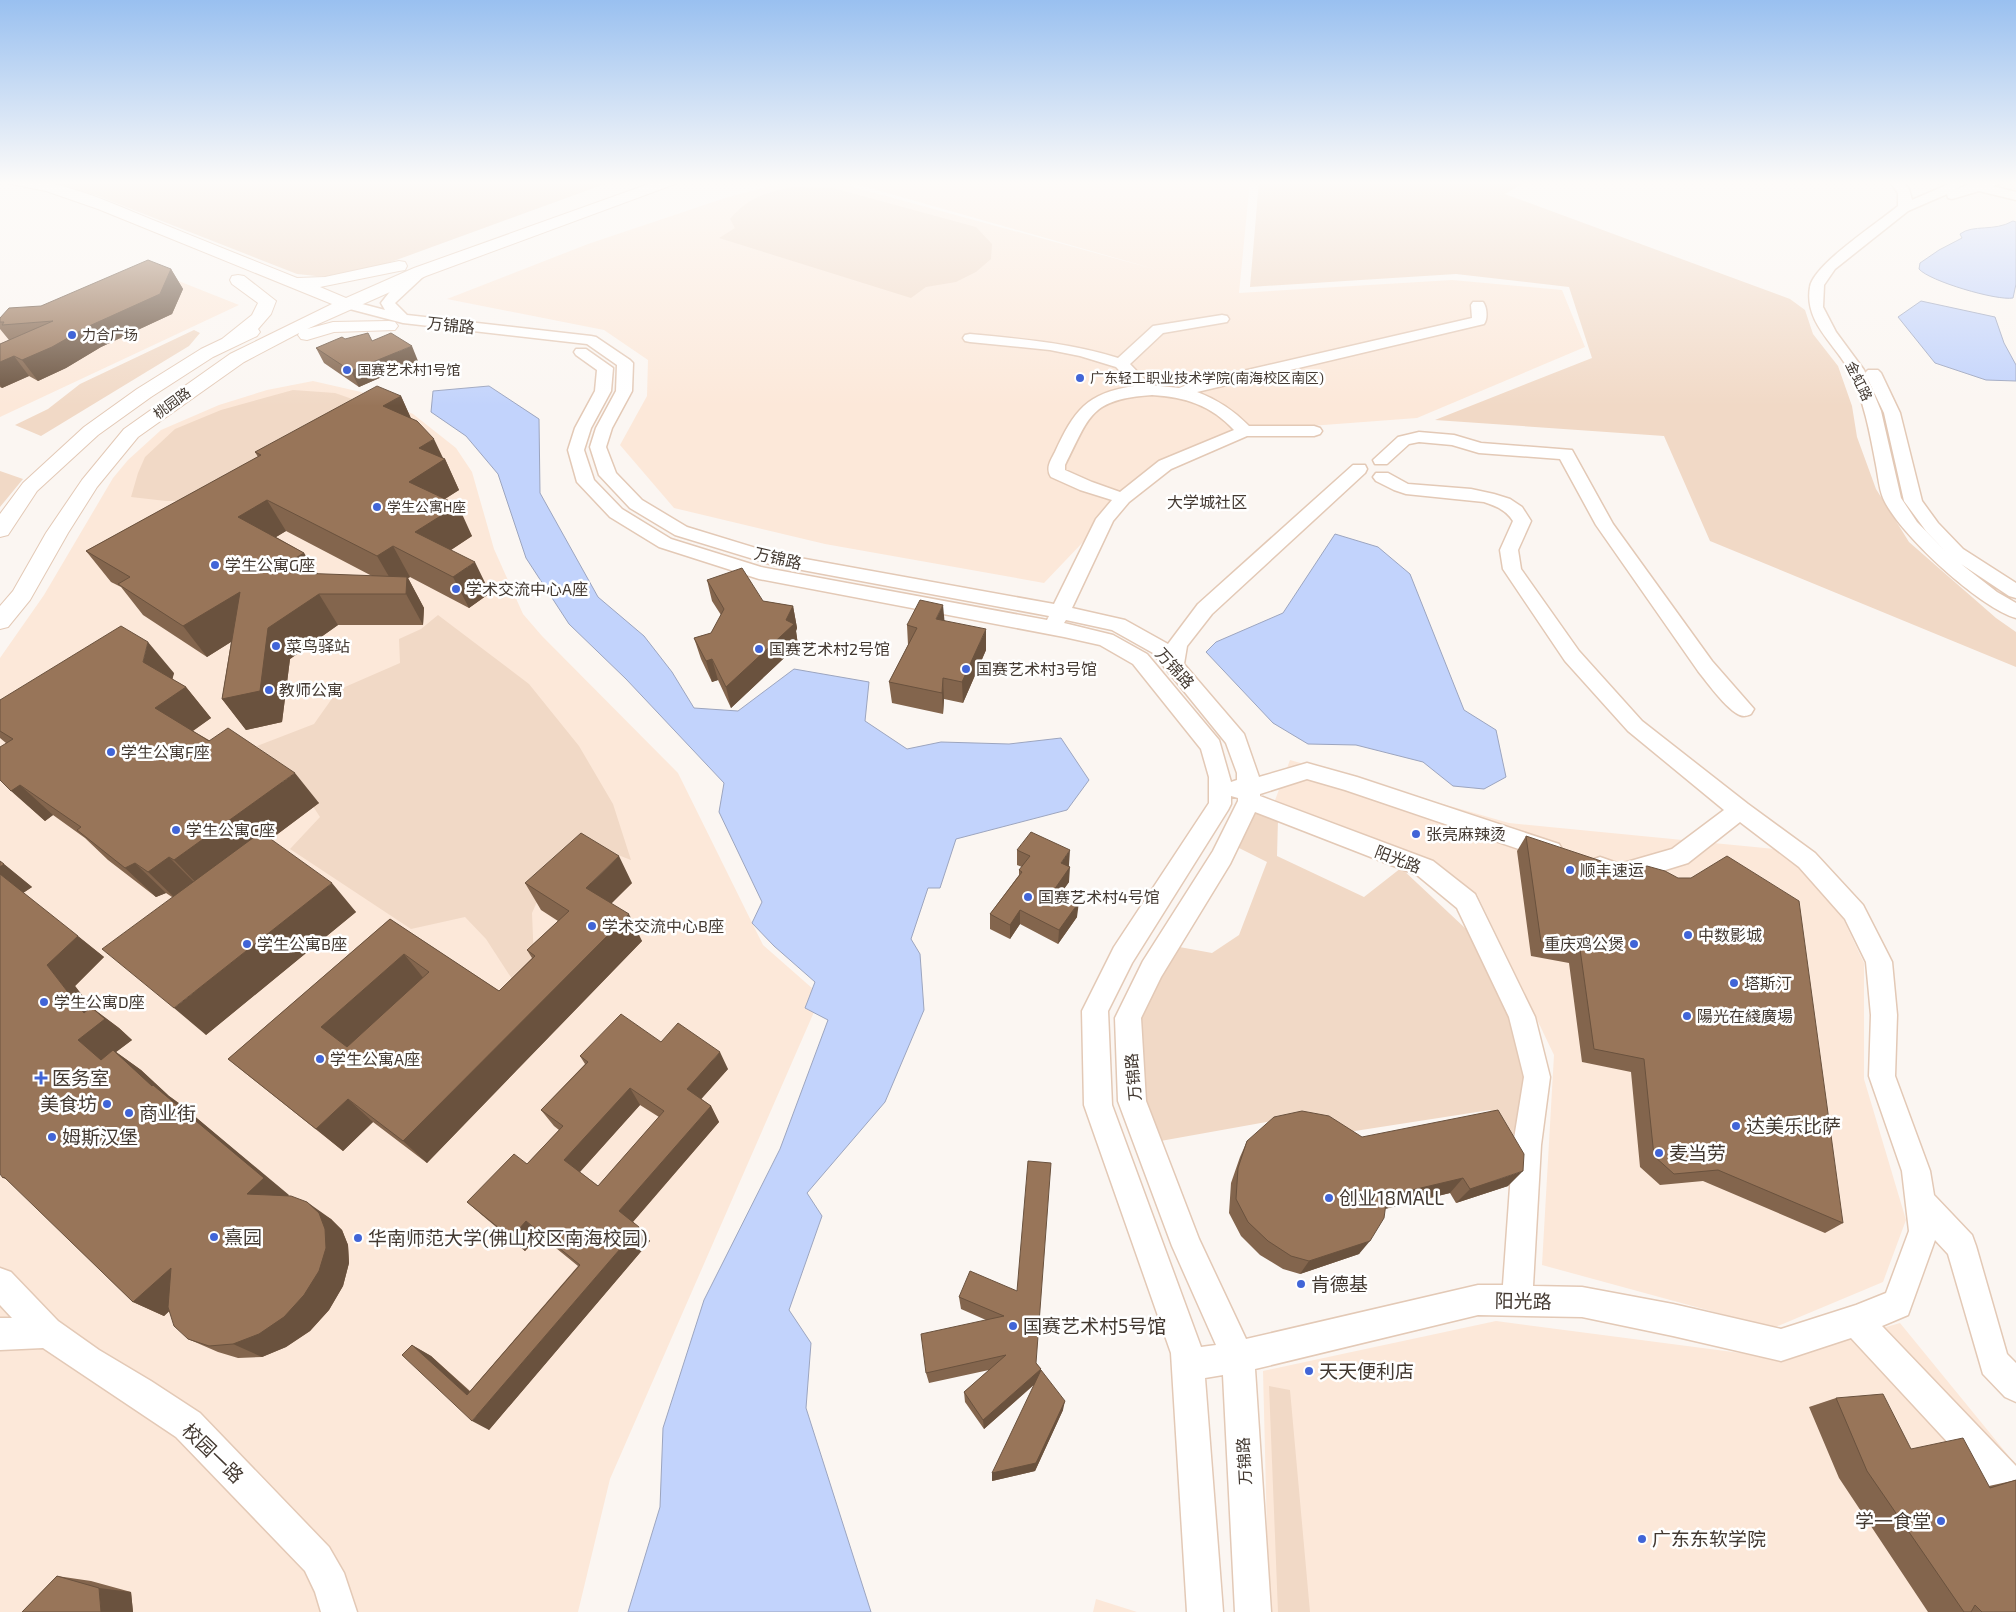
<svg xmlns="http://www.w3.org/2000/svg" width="2016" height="1612" font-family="'Exo 2','Noto Sans SC',sans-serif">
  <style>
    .built { fill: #fce8d9 }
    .green { fill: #f1d9c6 }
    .water { fill: #c2d3fc; stroke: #9ca5bf }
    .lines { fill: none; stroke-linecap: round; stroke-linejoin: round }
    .minor-casing { stroke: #e3c9b6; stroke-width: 3 }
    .major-casing { stroke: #e3c9b6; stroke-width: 2 }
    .minor { fill: #fff; fill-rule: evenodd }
    .major { fill: #fff; fill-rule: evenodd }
    .wall { fill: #83654d; fill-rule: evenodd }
    .shaded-wall { fill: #6a523e }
    .building { fill: #987559; stroke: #6a523e; fill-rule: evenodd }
    .poi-dot { fill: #4165d7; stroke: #fff; stroke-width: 2 }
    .labels { text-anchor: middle; stroke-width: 5; stroke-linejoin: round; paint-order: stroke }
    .far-poi-label { font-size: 14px; fill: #433931; stroke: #fff; text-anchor: start }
    .far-street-label { font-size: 14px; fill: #433931; stroke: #fff }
    .street-label { font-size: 16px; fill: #433931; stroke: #fff }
    .far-quarter-label { font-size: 16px; fill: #433931; stroke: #fff }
    .poi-label { font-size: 16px; fill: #433931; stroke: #fff; text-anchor: start }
    .near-poi-label { font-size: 19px; fill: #433931; stroke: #fff; text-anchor: start }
    .near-street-label { font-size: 19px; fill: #433931; stroke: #fff }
  </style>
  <rect width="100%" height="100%" fill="#fbf6f2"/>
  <path class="built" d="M788,181H831L1158,270L845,181H1250L1239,293L1452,280L1562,290L1585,347L1417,418L1245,431L1165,465L1105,519L1044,583L825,544L674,508L620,445L647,396L648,360L604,330L447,299L588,244L725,198Z
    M166,276L239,305L0,417V327Z
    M313,381L361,392L413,414L456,448L472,472L494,549L523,614L542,636L678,773L763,945L821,996L610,1479L578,1612H0V658L44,595L113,478L128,460L161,430L219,405L267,390Z
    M1290,760L1509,823L1786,850L1839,910L1864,963V1079L1906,1220L1883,1282L1773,1328L1542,1265L1554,1055L1477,894L1271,811Z
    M1496,1321L1779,1358L1900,1323L2016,1465V1612H1269L1263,1371Z
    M1096,1599L1137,1612H1093Z"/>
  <path class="green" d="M66,181H613L369,270L325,277L297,274L98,196L58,184Z
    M1259,181H1527L1505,194L1790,299L1805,310L1813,334L1838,366L1852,406L1857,437L1876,489L1909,542L1996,618L2016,632V667L1710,541L1664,436L1435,420L1592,358L1569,287L1456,274L1250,287Z
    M793,187L833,188L976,227L992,244L991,259L976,272L956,282L926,287L911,298L719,238L735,228L730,219C749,197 765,193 793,187Z
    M194,330L200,333L189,346L41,436L15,425L48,409L80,384Z
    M293,390L335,393L378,408L186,501H166L131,497L138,473L145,457L175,429L221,410Z
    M0,471L23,479L0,507Z
    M438,615L529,684L579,746L613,804L631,860L587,843L550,872L532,913L534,961L512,979L486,939L465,917L411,929L290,849L320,817L299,785L257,746L314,724L338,690L400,663L399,639L421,629Z
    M1253,808L1278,819L1277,856L1364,897L1401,868L1481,943L1512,1020L1524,1072L1515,1138L1490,1110L1342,1133L1278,1120L1155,1142L1139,1100L1134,1018L1174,946L1212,953L1239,935L1267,862L1235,846Z
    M1269,1386L1290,1390L1310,1612H1278Z"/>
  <path class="water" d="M2013,221L2016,222V284L2013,298C1997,301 1929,281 1919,269L1920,263L1939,250L1962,238L1960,234C1973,224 1994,232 2013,221Z
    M1921,301L1995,317L2004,343L2016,365V381L1986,380L1935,363L1898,317Z
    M489,386L539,419L540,493L598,597L644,636L672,672L694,708L738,711L794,669L869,682L865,721L907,749L941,742L1009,744L1061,738L1089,780L1067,810L956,839L940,888H928L911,939L920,954L924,1010L885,1102L807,1193L822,1216L789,1310L811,1343L806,1408L871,1612H628L660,1507L663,1428L704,1300L780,1149L828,1020L805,1008L815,982L774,946L752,923L762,902L719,812L724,783L626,679L569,624L526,558L498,474L466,436L431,412L433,391Z
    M1335,534L1378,547L1410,574L1464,710L1496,730L1506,777L1484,789L1453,786L1423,762L1356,745L1308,744L1273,723L1206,652L1216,642L1283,613Z"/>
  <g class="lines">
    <defs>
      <path id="minor" d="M1889,181H1902L1909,189L1912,200L1956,181H1971L1954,190L1975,182L2002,181L2000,184L1992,186L2016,192V200L1979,191L1952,199L1948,198L1947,194L1908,211L1835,269L1824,285L1823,307L1836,332L1864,370L1881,411L1901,498L1917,522L1947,553L1926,531L1904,501L1884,413L1865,373L1868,370H1878L1881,373L1900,413L1922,501L1938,523L1963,549L2016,583V598L2009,596L1961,564L1997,592L2016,603V618C1980,608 1898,533 1883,498C1879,488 1878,475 1876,465C1870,433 1864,400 1849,370C1834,343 1804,322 1810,287C1813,265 1879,222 1898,206V193Z
        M420,268L425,269L427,272L425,275L395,303L407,315L591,336L596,337L630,360L633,363L632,391L612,428L606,447L616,473L642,500L687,527L772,553L1054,604L1096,519L1112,500L1080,490L1051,477C1045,468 1051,460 1055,452C1074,411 1086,393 1134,386L1116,367L1080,356L1050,350L970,342L965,341L963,338L965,335L970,334C1021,339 1070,343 1118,358L1153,326L1222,315L1227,316L1229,319L1227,322L1163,333L1130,364L1150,385L1179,388L1195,382L1472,318L1471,305L1473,302H1483C1487,307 1488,319 1484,324L1197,392C1218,400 1233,410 1249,426H1314L1320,428L1322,431L1320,434L1314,436H1247L1171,469L1129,502L1113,521L1072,608L1125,620L1168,644L1198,604L1353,465H1365L1367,469L1365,473L1212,614L1187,646L1184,664L1244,734L1259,777L1307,763L1357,777L1559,844L1563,851L1559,858L1551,860L1345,790L1307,779L1260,794V796L1433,861L1475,894L1535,1017L1550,1077L1541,1145L1533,1286L1582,1287L1673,1304L1781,1329L1856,1305L1886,1293L1909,1231L1902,1171L1869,1076L1871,1015L1866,962L1845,919L1799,867L1740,822L1688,863L1620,884L1592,874L1588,867L1592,860L1600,857L1620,864L1672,849L1724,810L1628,731L1565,661L1503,569L1500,550L1513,521C1506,510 1496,506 1484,502L1406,494L1394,490L1376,481L1373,477L1376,473H1388L1408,484L1471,489L1494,494L1510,499L1522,507L1531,521L1518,550L1521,569L1579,651L1642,721L1748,804L1815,853L1863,905L1888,954L1892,962L1897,1015L1895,1076L1930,1171L1934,1195L1972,1235L1976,1246L2007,1354L2016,1363V1402L2005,1397L1983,1374L1948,1254L1935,1240L1908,1315L1882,1326L2016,1466V1508L2004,1503L1851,1338L1781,1361L1673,1336L1582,1317L1478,1315L1255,1369L1271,1612H1235L1223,1375L1205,1378L1223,1612H1187L1171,1353L1084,1105L1082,1011L1114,947L1209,803V777L1201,749L1133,664L1100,645L1064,637L759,579L659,547L610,517L577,482L568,450L575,428L595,391L597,370L576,355L574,352L576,349H586L613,368L611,391L591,428L584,450L594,480L622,509L671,539L761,567L1047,620L1049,616L770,564L675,535L630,508L599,475L590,447L596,428L616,391L617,365L587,344L403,323L342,307L340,304L342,301L347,300L385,310L381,303L392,289L415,269ZM1152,395C1185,397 1211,405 1234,430L1159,461L1120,492L1092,482L1065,470V465C1090,416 1090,399 1152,395ZM1066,620L1112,630L1153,653L1226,743L1237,773V780L1231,782L1219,740L1147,654L1113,635L1064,623ZM1231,796L1238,798V801L1213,851L1143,961L1115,1018L1118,1101L1172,1246L1216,1345L1201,1347L1112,1105L1108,1011L1132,963L1228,810L1231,804ZM1255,812L1417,875L1457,908L1509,1017L1524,1077L1513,1145L1503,1285H1478L1246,1339L1199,1239L1146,1101L1141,1018L1161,977L1230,864Z
        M1419,432L1454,435L1481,443L1572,450L1613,524L1712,661L1754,709L1751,714C1750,715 1745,716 1744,716C1731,716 1706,681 1698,671L1596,525L1560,459L1479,453L1452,445L1419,442L1409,444L1387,464H1375L1373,460L1398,437Z
        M0,1268L11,1272L58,1321L99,1350L151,1381L200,1413L329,1547L344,1573L357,1612H321L315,1592L305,1571L176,1437L43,1348L0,1350V1318H12L0,1305Z"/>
      <path id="major" d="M9,181C55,175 115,205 158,222C204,241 250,259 297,278L325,277L399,261L405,262L407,266L405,270L399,271L320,287L346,298L414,268L657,181H677L675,184L426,276L307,329L333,322L389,321L395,322L398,326L395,330L334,332L307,340L301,339L298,335L299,333L244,362L138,437L97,487L68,533L30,600L8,627L0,629V606L13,591L46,533L82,480L124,429L230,354L332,304L98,209L46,191L11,184Z
        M238,275L244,276L276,301L271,314L258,329L260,332L257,336L213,357L151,397L98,435L37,491L8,535L0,537V514L23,483L84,427L137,389L201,349L222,339L252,315L258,303L232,284L230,280L232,276Z"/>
    </defs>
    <use href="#minor" class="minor-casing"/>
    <use href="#major" class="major-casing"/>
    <use href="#minor" class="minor"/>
    <use href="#major" class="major"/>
  </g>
  <path class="wall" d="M171,269L183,289L172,314L101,347L66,368L38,381L29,376L2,388L0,387V344L9,340L0,329V318Z
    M345,339L372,341L418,361L359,387L324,363L316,348Z
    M401,396L411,419L443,459H445L459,490L445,499L472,536L451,550L490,593L469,608L410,577L408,578L424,608L423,625H338L290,659L282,722L246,730L222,699L231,642L207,657L143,615L121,587L111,582L86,551L258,457L255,452ZM286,531L372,576L318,574L304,553L276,537Z
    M707,580L763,601L793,606L797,628L796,631L798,645L731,708L718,680L712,682L701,659L694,638L711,633L721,615L712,601Z
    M944,620L986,650L963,703L944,699L943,714L892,703L889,682L908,645L907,625Z
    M174,673L172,679L186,687L211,718L193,731L319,803L271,839L356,912L206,1035L172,897L166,893L156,897L108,860L85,838L53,815L45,821L0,780L6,743L0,738V700Z
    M1526,836L1843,1223L1825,1233L1703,1181L1660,1185L1640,1167L1631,1072L1582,1062L1569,963L1531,956L1517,851Z
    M1017,850L1069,865V882L1061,893L1077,917L1058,944L1020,924L1010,939L990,929V914L1019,875V870L1022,867L1017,865Z
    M0,861L32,887L23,893L104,957L75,986L91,1007L119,1028L132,1040L116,1052L141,1070L169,1096L180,1104L289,1196L331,1219L342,1230L348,1245L349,1263L343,1286L329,1310L310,1331L286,1347L262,1357L238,1358L218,1352L188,1339L169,1311L164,1316L133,1302L8,1180L3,1178Z
    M525,883H632L611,903L642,941L427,1163L373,1122L343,1151L228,1059L390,919L499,991L532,958L527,950L558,921L541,910Z
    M661,1042L728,1069L701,1099L711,1106L719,1122L633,1222L650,1241L489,1430L412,1345L431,1356L470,1391L578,1266L540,1235L525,1251L483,1216L467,1202L527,1164L559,1130L554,1126L541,1110L585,1064L580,1056ZM640,1105L659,1117L598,1186L580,1172Z
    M1362,1137L1508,1186L1456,1203L1450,1193L1385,1209L1359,1254L1300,1274L1283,1269L1260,1255L1241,1236L1229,1213L1231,1183L1240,1157L1247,1141Z
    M1017,1291L1036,1363L1041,1369L1040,1372L1063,1410L1035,1471L992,1481L1035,1384L984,1429L965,1402L964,1392L989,1370L929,1383L926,1373L986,1320L961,1309L959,1297Z
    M1836,1398L1911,1449L1989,1486L2016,1480V1612H1928L1839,1478L1809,1407Z
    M57,1576L91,1581L131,1592L133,1612H22Z"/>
  <path class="shaded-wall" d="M171,269L183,289L172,314L101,347L66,368L38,381L22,360Z
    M412,346L418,361L359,387L351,371Z
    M14,356L29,376L2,388L0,385V362Z
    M401,396L415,427L383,406Z
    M434,439L444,460L445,459L459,490L424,512L409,482L419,448Z
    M267,500L286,531L258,548L238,517Z
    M458,505L472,536L431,563L415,532Z
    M393,546L410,577L408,578L424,608L423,625L406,594L395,587L377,556Z
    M304,553L324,584L272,572Z
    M475,562L490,593L469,608L453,577Z
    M240,592L261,623L207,657L183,626Z
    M319,594L338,625L290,659L282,722L246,730L222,699L268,628Z
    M943,605L945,626L936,619Z
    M793,606L797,628L796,631L798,645L731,708L726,687L786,620Z
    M986,629V650L963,703L962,682Z
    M148,642L174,673L169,693L143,662Z
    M712,659L718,680L712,682L706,661Z
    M943,678L944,699L943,714L942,693Z
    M186,687L211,718L181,739L155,708Z
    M295,773L319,803L203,890L174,860Z
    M20,785L53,815L45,821L11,791Z
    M1070,850L1069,865L1060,878L1061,863Z
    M619,856L632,883L600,915L586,888Z
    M169,857L198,886L178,901L148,872Z
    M135,863L166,893L156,897L125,868Z
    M4,864L32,887L23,893L0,874V867Z
    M1070,867L1069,882L1053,904L1054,890Z
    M332,883L356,912L206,1035L174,1008Z
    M1079,902L1077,917L1058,944L1059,930Z
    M1020,910V924L1010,939V925Z
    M629,914L642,941L427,1163L403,1141Z
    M78,936L104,957L75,986L102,1021L91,1007L119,1028L132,1040L116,1052L141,1070L169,1096L180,1104L289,1195L272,1211L247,1194L78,1040L84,1013L47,965Z
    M404,954L425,980L346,1052L321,1027Z
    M720,1052L728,1069L695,1106L687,1089Z
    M630,1088L640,1105L577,1175L564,1160Z
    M348,1099L373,1122L343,1151L316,1129Z
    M711,1106L719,1122L630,1225L619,1211Z
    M1523,1171L1508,1186L1456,1203L1470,1189Z
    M1463,1178L1450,1193L1376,1211L1387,1196Z
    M307,1202L331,1219L342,1230L348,1245L349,1263L343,1286L329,1310L310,1331L286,1347L262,1357L233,1344Z
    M526,1221L540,1235L525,1251L511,1238Z
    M639,1227L650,1241L489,1430L472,1421Z
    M1370,1241L1359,1254L1300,1274L1309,1261Z
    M171,1268L200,1283L164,1316L133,1302Z
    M412,1345L431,1356L484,1405L467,1395Z
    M1041,1369L1040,1379L984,1429L983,1420Z
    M1065,1401L1063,1410L1035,1471L992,1481V1473Z
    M99,1588L131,1592L133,1612H101Z"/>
  <path class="building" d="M148,260L171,269L160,294L87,327L52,347L22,360L14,356L0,362V344L53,321L2,325L4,322H0V318L9,308L41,306Z
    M368,333L372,341L391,333L412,346L351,371L316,348L342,337L345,339Z
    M377,386L401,396L383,406L417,421L434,439L419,448L445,459L409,482L458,505L415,532L475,562L453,577L393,546L377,556L267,500L238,517L304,553L272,572L407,577L406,594H319L268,628L260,691L222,699L240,592L183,626L118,584L130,577L86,551L261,455L255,452Z
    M742,568L763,601L793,606L786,620L794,624L726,687L712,659L706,661L694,638L711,633L724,609L707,580Z
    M920,600L943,605L936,619L986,629L962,682L943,678L942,693L889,682L917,628L907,625Z
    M121,626L148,642L143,662L186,687L155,708L209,741L228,728L295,773L174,860L169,857L148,872L135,863L125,868L77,830L81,827L20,785L11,791L0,780V747L13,739L0,731V700Z
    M261,832L332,883L174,1008L102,949Z
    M1031,832L1070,850L1061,863L1070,867L1054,890L1079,902L1059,930L1020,910L1010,925L990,914L1022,872L1019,870L1030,856L1017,850Z
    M581,833L619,856L586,888L629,914L403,1141L348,1099L316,1129L228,1059L390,919L499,991L535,956L527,950L569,911L525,883ZM404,954L429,972L347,1047L321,1027Z
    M1526,836L1631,871L1647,866L1665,871L1678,878H1691L1727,856L1799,901L1843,1223L1718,1170L1674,1174L1654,1156L1644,1059L1594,1049L1580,949L1541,942Z
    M0,861L4,864L0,867Z
    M0,874L78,936L47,965L84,1013L91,1007L105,1019L78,1040L101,1060L113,1050L152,1086L153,1085L264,1178L247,1194L291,1196L307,1202L319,1213L325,1229L326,1248L319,1271L304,1295L284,1317L259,1334L233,1344L209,1346L188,1339L174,1326L168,1307L171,1268L133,1302L4,1177L3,1178L0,1174Z
    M621,1014L661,1042L678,1023L720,1052L687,1089L711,1106L619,1211L639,1227L472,1421L402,1355L412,1345L467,1395L580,1265L526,1221L511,1238L467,1202L514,1154L527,1164L563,1126L541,1110L588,1062L580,1056ZM630,1088L664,1111L598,1186L564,1160Z
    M1498,1110L1524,1154L1523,1171L1470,1189L1463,1178L1387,1196L1384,1218L1370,1241L1309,1261L1291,1256L1268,1241L1248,1222L1236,1199L1238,1168L1247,1141L1274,1117L1302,1111L1329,1116L1362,1137Z
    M1028,1161L1051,1163L1036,1363L1041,1369L983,1420L964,1392L1006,1355L926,1373L921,1334L1004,1316L959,1297L970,1271L1017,1291Z
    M1041,1370L1065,1401L1036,1463L992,1473Z
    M1883,1394L1911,1449L1963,1438L1990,1488L2016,1480V1612H1982L1975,1605L1971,1612H1964L1867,1471L1836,1398Z
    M57,1576L99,1588L101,1612H22Z"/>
  <linearGradient id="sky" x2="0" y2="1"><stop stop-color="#99c0f0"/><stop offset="0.45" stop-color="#fdfbf9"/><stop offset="1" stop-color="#fdfbf9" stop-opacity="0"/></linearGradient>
  <rect width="2016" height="406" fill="url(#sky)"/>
  <g class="poi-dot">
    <circle cx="72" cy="335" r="5"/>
    <circle cx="347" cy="370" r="5"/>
    <circle cx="1080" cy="378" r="5"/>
    <circle cx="377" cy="507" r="5"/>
    <circle cx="215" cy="565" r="5"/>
    <circle cx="456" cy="589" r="5"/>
    <circle cx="276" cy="646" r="5"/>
    <circle cx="759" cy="649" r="5"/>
    <circle cx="966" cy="669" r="5"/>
    <circle cx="269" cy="690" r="5"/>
    <circle cx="111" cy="752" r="5"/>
    <circle cx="176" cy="830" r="5"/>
    <circle cx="1416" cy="834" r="5"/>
    <circle cx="1570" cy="870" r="5"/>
    <circle cx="1028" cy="897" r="5"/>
    <circle cx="592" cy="926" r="5"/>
    <circle cx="1688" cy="935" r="5"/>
    <circle cx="247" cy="944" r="5"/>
    <circle cx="1634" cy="944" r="5"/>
    <circle cx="1734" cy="983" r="5"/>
    <circle cx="44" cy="1002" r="5"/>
    <circle cx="1687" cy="1016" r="5"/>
    <circle cx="320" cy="1059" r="5"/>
    <path d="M38.5 1070.5h5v5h5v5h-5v5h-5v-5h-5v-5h5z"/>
    <circle cx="107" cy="1104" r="5"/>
    <circle cx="129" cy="1113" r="5"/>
    <circle cx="1736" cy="1126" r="5"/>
    <circle cx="52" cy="1137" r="5"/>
    <circle cx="1659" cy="1153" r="5"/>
    <circle cx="1329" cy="1198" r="5"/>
    <circle cx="214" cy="1237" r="5"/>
    <circle cx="358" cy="1238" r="5"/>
    <circle cx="1301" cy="1284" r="5"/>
    <circle cx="1013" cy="1326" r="5"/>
    <circle cx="1309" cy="1371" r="5"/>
    <circle cx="1941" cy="1521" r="5"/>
    <circle cx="1642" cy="1539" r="5"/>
  </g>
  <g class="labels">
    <g class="far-poi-label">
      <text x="82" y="340">力合广场</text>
      <text x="357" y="375">国赛艺术村1号馆</text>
      <text x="1090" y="383">广东轻工职业技术学院(南海校区南区)</text>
      <text x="387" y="512">学生公寓H座</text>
    </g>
    <g class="far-street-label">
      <text transform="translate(1859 381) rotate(64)" y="5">金虹路</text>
      <text transform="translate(172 403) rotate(-36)" y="5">桃园路</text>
    </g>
    <g class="street-label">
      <text transform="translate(451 325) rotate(6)" y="6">万锦路</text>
      <text transform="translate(778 558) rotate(13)" y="6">万锦路</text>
      <text transform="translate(1175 668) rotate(48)" y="6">万锦路</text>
      <text transform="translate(1398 859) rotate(21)" y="6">阳光路</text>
      <text transform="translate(1133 1077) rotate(-95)" y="6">万锦路</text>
      <text transform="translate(1244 1461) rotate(-93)" y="6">万锦路</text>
    </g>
    <g class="far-quarter-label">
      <text x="1207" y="508">大学城社区</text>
    </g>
    <g class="poi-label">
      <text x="225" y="571">学生公寓G座</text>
      <text x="466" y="595">学术交流中心A座</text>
      <text x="286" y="652">菜鸟驿站</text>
      <text x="769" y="655">国赛艺术村2号馆</text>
      <text x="976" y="675">国赛艺术村3号馆</text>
      <text x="279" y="696">教师公寓</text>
      <text x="121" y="758">学生公寓F座</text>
      <text x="186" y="836">学生公寓C座</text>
      <text x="1426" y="840">张亮麻辣烫</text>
      <text x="1580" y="876">顺丰速运</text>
      <text x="1038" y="903">国赛艺术村4号馆</text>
      <text x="602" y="932">学术交流中心B座</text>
      <text x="1698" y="941">中数影城</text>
      <text x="257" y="950">学生公寓B座</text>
      <text x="1624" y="950" text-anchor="end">重庆鸡公煲</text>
      <text x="1744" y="989">塔斯汀</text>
      <text x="54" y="1008">学生公寓D座</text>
      <text x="1697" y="1022">陽光在綫廣場</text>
      <text x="330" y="1065">学生公寓A座</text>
    </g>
    <g class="near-poi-label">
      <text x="52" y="1085">医务室</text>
      <text x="97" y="1111" text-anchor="end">美食坊</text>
      <text x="139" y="1120">商业街</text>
      <text x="1746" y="1133">达美乐比萨</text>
      <text x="62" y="1144">姆斯汉堡</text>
      <text x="1669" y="1160">麦当劳</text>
      <text x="1339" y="1205">创业18MALL</text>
      <text x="224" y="1244">熹园</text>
      <text x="368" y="1245">华南师范大学(佛山校区南海校园)</text>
      <text x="1311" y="1291">肯德基</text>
      <text x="1023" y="1333">国赛艺术村5号馆</text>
      <text x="1319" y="1378">天天便利店</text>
      <text x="1931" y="1528" text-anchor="end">学一食堂</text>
      <text x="1652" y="1546">广东东软学院</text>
    </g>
    <g class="near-street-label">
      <text transform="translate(1523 1301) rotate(1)" y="7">阳光路</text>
      <text transform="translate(213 1453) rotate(44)" y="7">校园一路</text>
    </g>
  </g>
</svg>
